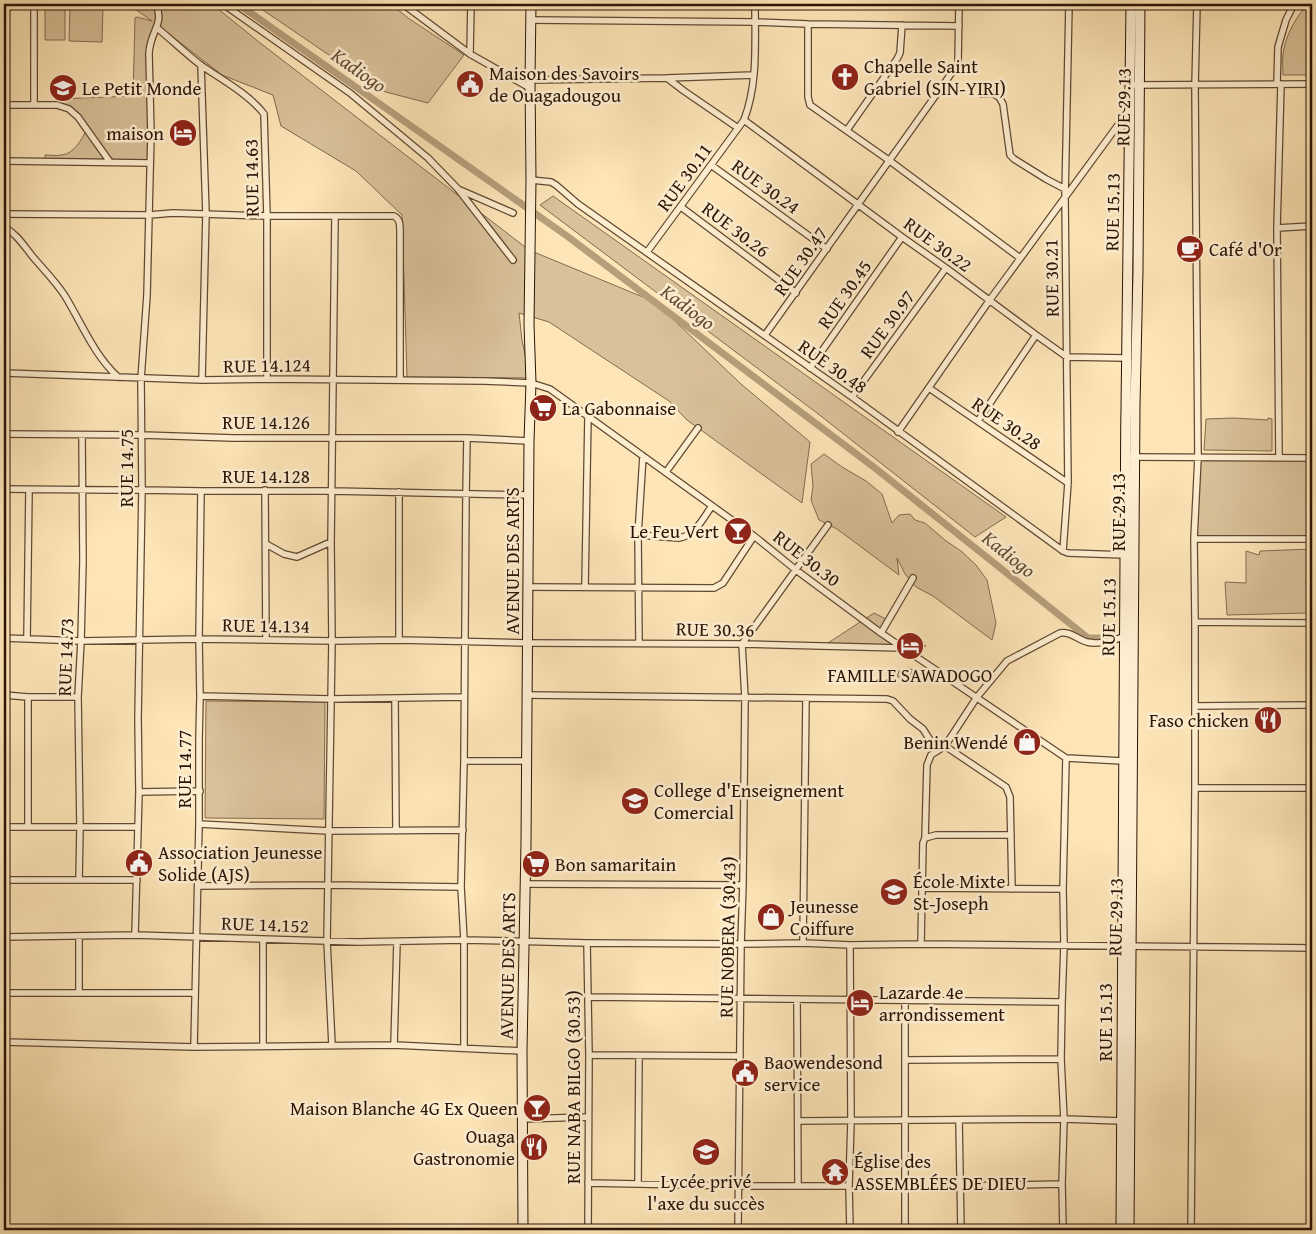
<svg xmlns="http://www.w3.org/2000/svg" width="1316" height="1234" font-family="'Gentium Book Plus',serif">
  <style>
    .green { fill: #d9c199; stroke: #826a50 }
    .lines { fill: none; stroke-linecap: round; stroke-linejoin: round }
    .canal { stroke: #b69e7b; stroke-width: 7 }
    .street-casing { stroke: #604832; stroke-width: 8 }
    .secondary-casing { stroke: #2b1406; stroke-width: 11 }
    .street { stroke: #feeed0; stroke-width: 5.5 }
    .secondary { stroke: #feeed0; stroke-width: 9 }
    .labels { text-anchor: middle; stroke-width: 5; stroke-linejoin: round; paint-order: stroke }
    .poi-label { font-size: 19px; fill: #2b1406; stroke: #feeed0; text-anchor: start }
    .street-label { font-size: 19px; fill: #2b1406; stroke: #feeed0 }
    .water-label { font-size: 20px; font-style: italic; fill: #634b35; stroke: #feeed0 }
  </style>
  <rect width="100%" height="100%" fill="#fde5b7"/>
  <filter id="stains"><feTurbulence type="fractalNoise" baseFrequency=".004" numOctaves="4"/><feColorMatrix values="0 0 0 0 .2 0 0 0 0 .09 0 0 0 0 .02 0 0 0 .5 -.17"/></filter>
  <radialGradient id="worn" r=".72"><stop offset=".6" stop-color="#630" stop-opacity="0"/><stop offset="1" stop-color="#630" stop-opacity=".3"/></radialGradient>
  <path class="green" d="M128,4H212L259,42L529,250L655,302L741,384L810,442L802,503L687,420L669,401L549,322L519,313L522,340L530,378L407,377L402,215L356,171L281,126L273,95L222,75L155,23L147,82L150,162L45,161V155C51,155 56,156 62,155C75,153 81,140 87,129L79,117L57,105L56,99L133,96L135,18L137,17L152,21Z
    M254,4H391L408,18L464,55L428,103L382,91Z
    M1309,4H1312V75H1283C1283,68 1282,61 1283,54C1285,37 1296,15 1309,4Z
    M45,7H65V40H45Z
    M70,7H103L102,42L69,41Z
    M553,196L1006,517L975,537L817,413L540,205Z
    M1234,418L1268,420V418L1272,419V451L1204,450L1206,419Z
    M824,454L842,467L866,481L882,494L892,523L899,515L910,514L915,520L925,523L946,541L961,551L976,565L987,580L996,623L992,640L933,596L916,587L905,574L897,558L899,575L837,529L819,520L811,500L813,486L811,464Z
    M1200,460H1312V539H1195Z
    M1312,549V581H1306L1308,613L1227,615L1225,582L1246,583V551L1259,555L1260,551Z
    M874,613L888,620L877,634L894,646H830L828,643Z
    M914,637L918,640L919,639L924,642L923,644L926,646L921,649L916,648L914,649L911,647V645L908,643L909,640Z
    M908,668L913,670L905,682L897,676L899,671Z
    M206,701L325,702L324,819L205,818Z"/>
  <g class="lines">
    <path class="canal" d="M238,4L567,236L875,468L1088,638H1112"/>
    <defs>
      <path id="street" d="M34,4V105
        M223,4L350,93L428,158L458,189L513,260
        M403,4L470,54L530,88
        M531,20L755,22L808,24L959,26
        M808,24V97L810,105L890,161L1020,258
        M157,28C172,40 186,54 202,66C221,79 250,95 264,114L267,216V379
        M470,54L471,4
        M201,65L206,214L202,380
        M667,78L754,75
        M530,80L667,78L684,91L738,128
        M1277,84L1278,47L1286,20L1294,4
        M1130,85L1312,84
        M982,94L992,93L999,97L1003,104L1010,155L1014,159L1046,179L1065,189
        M4,105H57L69,109L78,117L110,162
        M744,120L902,237L946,268L1036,335L1067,357L1126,358
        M847,130L897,59L900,53L902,25
        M4,161L150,163
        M711,165L827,249
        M531,180L551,182L556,185L578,204L852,397L1063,551L1068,553L1125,555
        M460,190L513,213
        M681,207L796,293
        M4,214L149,215L173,213L267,216H394C400,219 400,225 400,231V380
        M4,227C17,234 24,246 33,257C44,270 56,282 65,296C82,324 94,355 118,377
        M1277,228L1312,226
        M647,252L744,120C758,84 755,42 755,4
        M765,335L958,64L959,4
        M810,368L902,237
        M4,373L202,380L267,379L484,381L531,383L550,389L754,536L796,570L881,633L1066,758
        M929,388L1068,483
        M852,397L946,268
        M978,421L1036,335
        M898,432L989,301L1129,110
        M4,434L142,435L233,438H467L529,441
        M1132,457L1312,458
        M1279,458L1277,228L1281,84
        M666,472L698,428
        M4,489L112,490H142L201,491H332L528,495
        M265,490L266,640
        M399,492V640
        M638,535L679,538C695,536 703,518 712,506
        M1194,539H1312
        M266,544L284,554L297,557L331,542
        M1063,551L1068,483L1065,197L1069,4
        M528,587L714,588L723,583L754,536
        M585,587L588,416
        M1195,622L1312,623
        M881,633L913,578
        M4,638L81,641L199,639L332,641L399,640L527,643L742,644L901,648
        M27,639L29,490
        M639,643L638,535L643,456
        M4,695L28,697H78
        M527,695L887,699L893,701L910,719L923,729L930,740L937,744L945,746L1006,787L1010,797L1012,889
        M200,696L330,699L464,697
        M395,699L396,831
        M1195,706L1312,705
        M1066,758L1123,761
        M464,761H526
        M1195,788H1312
        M139,792L200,791
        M199,824L329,831L463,830
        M28,826V697
        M4,827H137
        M925,838L936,835H1011
        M4,880H137
        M79,880L80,827L78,697L81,641L83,561L82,435
        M524,884L743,885
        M198,886L329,885L461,887
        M922,888L1063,889
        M135,935L139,792L138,719L142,490L141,379L147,295L151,134L149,54C149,50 150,46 151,42C155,27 163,21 156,4
        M79,936V993
        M4,937L135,935L358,942L464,940L587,943L741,944L803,943L850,945L921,944L1312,948
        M587,943L589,1055L588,1230
        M803,943L806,698
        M921,944L923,843L925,838L927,765L931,755L945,746L977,697L1007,661L1060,633C1070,631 1077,639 1087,642C1099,645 1112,640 1124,637
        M850,945L851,1121L849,1186L850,1230
        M4,993H195
        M588,997L1062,1002
        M797,999L798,1186
        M4,1042L194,1047L394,1045L522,1051
        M332,1045L327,941L332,641L331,542L335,216
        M394,1045L397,942
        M263,1046V940
        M194,1047L199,824V740L200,696L199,639L201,491
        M464,1048V940L461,887L464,761L466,494L467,438
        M589,1055L740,1056
        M906,1060L1061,1059
        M522,1119L588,1117
        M959,1120L961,1230
        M798,1121L1064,1119L1122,1121
        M588,1183L739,1186H849
        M638,1183L639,1056
        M961,1186L1062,1184
        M738,1230L741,944L743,883L745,698L742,644L828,525
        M905,1230V1000
        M1063,1230L1062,1184L1064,1119L1061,1059L1062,1002L1064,945L1063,889L1066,758
        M1191,1230L1195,788V622L1194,539L1198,457L1195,86L1197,4"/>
      <path id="secondary" d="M523,1230L522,1051L526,843L529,441L531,383L529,324L531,180L530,80L531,4
        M1121,1230C1122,1006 1122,782 1125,557C1126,508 1125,458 1126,409L1131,4
        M1129,1230L1135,405L1138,270L1140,4"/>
    </defs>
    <use href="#street" class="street-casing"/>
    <use href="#secondary" class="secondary-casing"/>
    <use href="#street" class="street"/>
    <use href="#secondary" class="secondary"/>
  </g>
  <defs>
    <symbol id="church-disc" viewBox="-11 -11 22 22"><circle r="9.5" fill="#8f2418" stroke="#feeed0"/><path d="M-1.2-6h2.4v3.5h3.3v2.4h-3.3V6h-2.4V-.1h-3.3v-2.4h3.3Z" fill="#fff"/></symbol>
    <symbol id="civic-disc" viewBox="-11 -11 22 22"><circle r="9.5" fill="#8f2418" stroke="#feeed0"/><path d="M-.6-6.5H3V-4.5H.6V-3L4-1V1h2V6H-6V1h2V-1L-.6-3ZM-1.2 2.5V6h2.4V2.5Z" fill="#fff"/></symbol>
    <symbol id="school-disc" viewBox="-11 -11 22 22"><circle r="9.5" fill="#8f2418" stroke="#feeed0"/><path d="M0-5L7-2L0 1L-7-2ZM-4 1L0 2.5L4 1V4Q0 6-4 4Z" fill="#fff"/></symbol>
    <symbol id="hotel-disc" viewBox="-11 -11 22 22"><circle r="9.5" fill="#8f2418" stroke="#feeed0"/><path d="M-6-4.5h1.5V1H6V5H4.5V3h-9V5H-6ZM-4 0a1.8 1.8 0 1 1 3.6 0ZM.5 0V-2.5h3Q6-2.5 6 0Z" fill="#fff"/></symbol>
    <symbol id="cafe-disc" viewBox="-11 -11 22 22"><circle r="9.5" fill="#8f2418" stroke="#feeed0"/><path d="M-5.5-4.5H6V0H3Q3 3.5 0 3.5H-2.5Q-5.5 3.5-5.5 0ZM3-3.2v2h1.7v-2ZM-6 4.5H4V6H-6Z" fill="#fff"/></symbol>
    <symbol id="supermarket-disc" viewBox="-11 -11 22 22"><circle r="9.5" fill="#8f2418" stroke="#feeed0"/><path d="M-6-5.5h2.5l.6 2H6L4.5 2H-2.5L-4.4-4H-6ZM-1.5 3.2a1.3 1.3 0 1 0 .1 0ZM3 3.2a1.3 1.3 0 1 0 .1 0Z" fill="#fff"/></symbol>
    <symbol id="bar-disc" viewBox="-11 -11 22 22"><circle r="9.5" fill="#8f2418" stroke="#feeed0"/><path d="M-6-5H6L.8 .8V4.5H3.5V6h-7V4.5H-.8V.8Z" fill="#fff"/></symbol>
    <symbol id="restaurant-disc" viewBox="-11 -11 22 22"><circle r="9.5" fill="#8f2418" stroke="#feeed0"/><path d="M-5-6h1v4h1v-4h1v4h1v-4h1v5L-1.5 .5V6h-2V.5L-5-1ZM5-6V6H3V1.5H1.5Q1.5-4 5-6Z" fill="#fff"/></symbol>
    <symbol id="shop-disc" viewBox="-11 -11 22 22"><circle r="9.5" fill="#8f2418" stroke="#feeed0"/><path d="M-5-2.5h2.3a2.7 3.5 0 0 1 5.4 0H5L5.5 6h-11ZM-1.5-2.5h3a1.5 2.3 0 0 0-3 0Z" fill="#fff"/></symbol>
    <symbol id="temple-disc" viewBox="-11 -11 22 22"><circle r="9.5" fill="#8f2418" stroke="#feeed0"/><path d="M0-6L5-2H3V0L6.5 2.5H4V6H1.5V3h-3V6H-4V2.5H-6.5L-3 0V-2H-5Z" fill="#fff"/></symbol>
  </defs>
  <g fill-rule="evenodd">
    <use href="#church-disc" x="829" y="61" width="32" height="32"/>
    <use href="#civic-disc" x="454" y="68" width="32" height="32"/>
    <use href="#school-disc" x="47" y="72" width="32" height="32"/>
    <use href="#hotel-disc" x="167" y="117" width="32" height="32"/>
    <use href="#cafe-disc" x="1174" y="233" width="32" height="32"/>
    <use href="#supermarket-disc" x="527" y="392" width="32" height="32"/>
    <use href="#bar-disc" x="722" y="515" width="32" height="32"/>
    <use href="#hotel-disc" x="894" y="630" width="32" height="32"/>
    <use href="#restaurant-disc" x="1252" y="704" width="32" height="32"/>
    <use href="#shop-disc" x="1011" y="726" width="32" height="32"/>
    <use href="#school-disc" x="619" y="785" width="32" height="32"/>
    <use href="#civic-disc" x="123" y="847" width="32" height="32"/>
    <use href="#supermarket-disc" x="520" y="848" width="32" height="32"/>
    <use href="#school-disc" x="878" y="876" width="32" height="32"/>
    <use href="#shop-disc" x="755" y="901" width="32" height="32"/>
    <use href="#hotel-disc" x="844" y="987" width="32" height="32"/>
    <use href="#civic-disc" x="729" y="1057" width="32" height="32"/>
    <use href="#bar-disc" x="521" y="1092" width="32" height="32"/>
    <use href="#restaurant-disc" x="518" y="1131" width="32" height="32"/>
    <use href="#school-disc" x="690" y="1136" width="32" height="32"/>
    <use href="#temple-disc" x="819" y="1156" width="32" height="32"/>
  </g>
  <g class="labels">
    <g class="poi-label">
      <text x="864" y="73">Chapelle Saint<tspan x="864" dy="22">Gabriel (SIN-YIRI)</tspan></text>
      <text x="489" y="80">Maison des Savoirs<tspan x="489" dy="22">de Ouagadougou</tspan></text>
      <text x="82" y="95">Le Petit Monde</text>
      <text x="164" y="140" text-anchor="end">maison</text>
      <text x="1209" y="256">Café d'Or</text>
      <text x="562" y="415">La Gabonnaise</text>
      <text x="719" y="538" text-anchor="end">Le Feu Vert</text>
      <text x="910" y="682" text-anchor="middle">FAMILLE SAWADOGO</text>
      <text x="1249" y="727" text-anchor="end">Faso chicken</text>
      <text x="1008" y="749" text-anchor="end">Benin Wendé</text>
      <text x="654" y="797">College d'Enseignement<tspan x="654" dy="22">Comercial</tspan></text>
      <text x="158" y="859">Association Jeunesse<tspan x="158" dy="22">Solide (AJS)</tspan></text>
      <text x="555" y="871">Bon samaritain</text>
      <text x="913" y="888">École Mixte<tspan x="913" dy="22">St-Joseph</tspan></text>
      <text x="790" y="913">Jeunesse<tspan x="790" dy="22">Coiffure</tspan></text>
      <text x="879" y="999">Lazarde 4e<tspan x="879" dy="22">arrondissement</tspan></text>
      <text x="764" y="1069">Baowendesond<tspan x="764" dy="22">service</tspan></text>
      <text x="518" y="1115" text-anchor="end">Maison Blanche 4G Ex Queen</text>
      <text x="515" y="1143" text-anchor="end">Ouaga<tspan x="515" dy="22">Gastronomie</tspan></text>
      <text x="854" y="1168">Église des<tspan x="854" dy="22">ASSEMBLÉES DE DIEU</tspan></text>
      <text x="706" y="1188" text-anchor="middle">Lycée privé<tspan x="706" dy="22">l'axe du succès</tspan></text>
    </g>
    <g class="street-label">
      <text transform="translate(1123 107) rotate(-89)" y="7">RUE 29.13</text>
      <text transform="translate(684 177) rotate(-54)" y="7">RUE 30.11</text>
      <text transform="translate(251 178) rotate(-91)" y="7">RUE 14.63</text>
      <text transform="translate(766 186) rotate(36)" y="7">RUE 30.24</text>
      <text transform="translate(1112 212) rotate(-89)" y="7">RUE 15.13</text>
      <text transform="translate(736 229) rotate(37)" y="7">RUE 30.26</text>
      <text transform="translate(938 244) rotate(36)" y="7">RUE 30.22</text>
      <text transform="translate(800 261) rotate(-55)" y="7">RUE 30.47</text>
      <text transform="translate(1051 278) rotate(-91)" y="7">RUE 30.21</text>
      <text transform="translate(844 294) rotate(-55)" y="7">RUE 30.45</text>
      <text transform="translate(887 324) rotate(-54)" y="7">RUE 30.97</text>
      <text transform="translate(267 365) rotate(-1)" y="7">RUE 14.124</text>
      <text transform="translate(833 366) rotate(35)" y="7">RUE 30.48</text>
      <text x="266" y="429">RUE 14.126</text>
      <text transform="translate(1007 423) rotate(34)" y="7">RUE 30.28</text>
      <text transform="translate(126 468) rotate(-90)" y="7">RUE 14.75</text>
      <text x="266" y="483">RUE 14.128</text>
      <text transform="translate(1118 512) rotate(-90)" y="7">RUE 29.13</text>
      <text transform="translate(807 558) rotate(38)" y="7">RUE 30.30</text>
      <text transform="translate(512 561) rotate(-90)" y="7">AVENUE DES ARTS</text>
      <text transform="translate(1108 617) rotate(-89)" y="7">RUE 15.13</text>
      <text transform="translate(266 625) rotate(1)" y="7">RUE 14.134</text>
      <text transform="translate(715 629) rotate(1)" y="7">RUE 30.36</text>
      <text transform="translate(65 657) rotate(-88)" y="7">RUE 14.73</text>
      <text transform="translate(184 769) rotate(-90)" y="7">RUE 14.77</text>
      <text transform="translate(1115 917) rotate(-89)" y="7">RUE 29.13</text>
      <text transform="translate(265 924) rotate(2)" y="7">RUE 14.152</text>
      <text transform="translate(727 937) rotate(-89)" y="7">RUE NOBERA (30.43)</text>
      <text transform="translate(507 966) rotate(-89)" y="7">AVENUE DES ARTS</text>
      <text transform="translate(1105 1022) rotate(-90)" y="7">RUE 15.13</text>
      <text transform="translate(573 1087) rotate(-90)" y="7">RUE NABA BILGO (30.53)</text>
    </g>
    <g class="water-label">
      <text transform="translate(359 70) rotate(35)" y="7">Kadiogo</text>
      <text transform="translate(688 307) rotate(37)" y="7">Kadiogo</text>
      <text transform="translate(1009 554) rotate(39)" y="7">Kadiogo</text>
    </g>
  </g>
  <rect width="1316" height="1234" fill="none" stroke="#fde5b7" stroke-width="20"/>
  <rect x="5" y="5" width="1306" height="1224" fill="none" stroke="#2b1406" stroke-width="2.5"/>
  <rect x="10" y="10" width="1296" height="1214" fill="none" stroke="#2b1406"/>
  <rect width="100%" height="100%" filter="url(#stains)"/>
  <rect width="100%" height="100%" fill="url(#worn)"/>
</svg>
